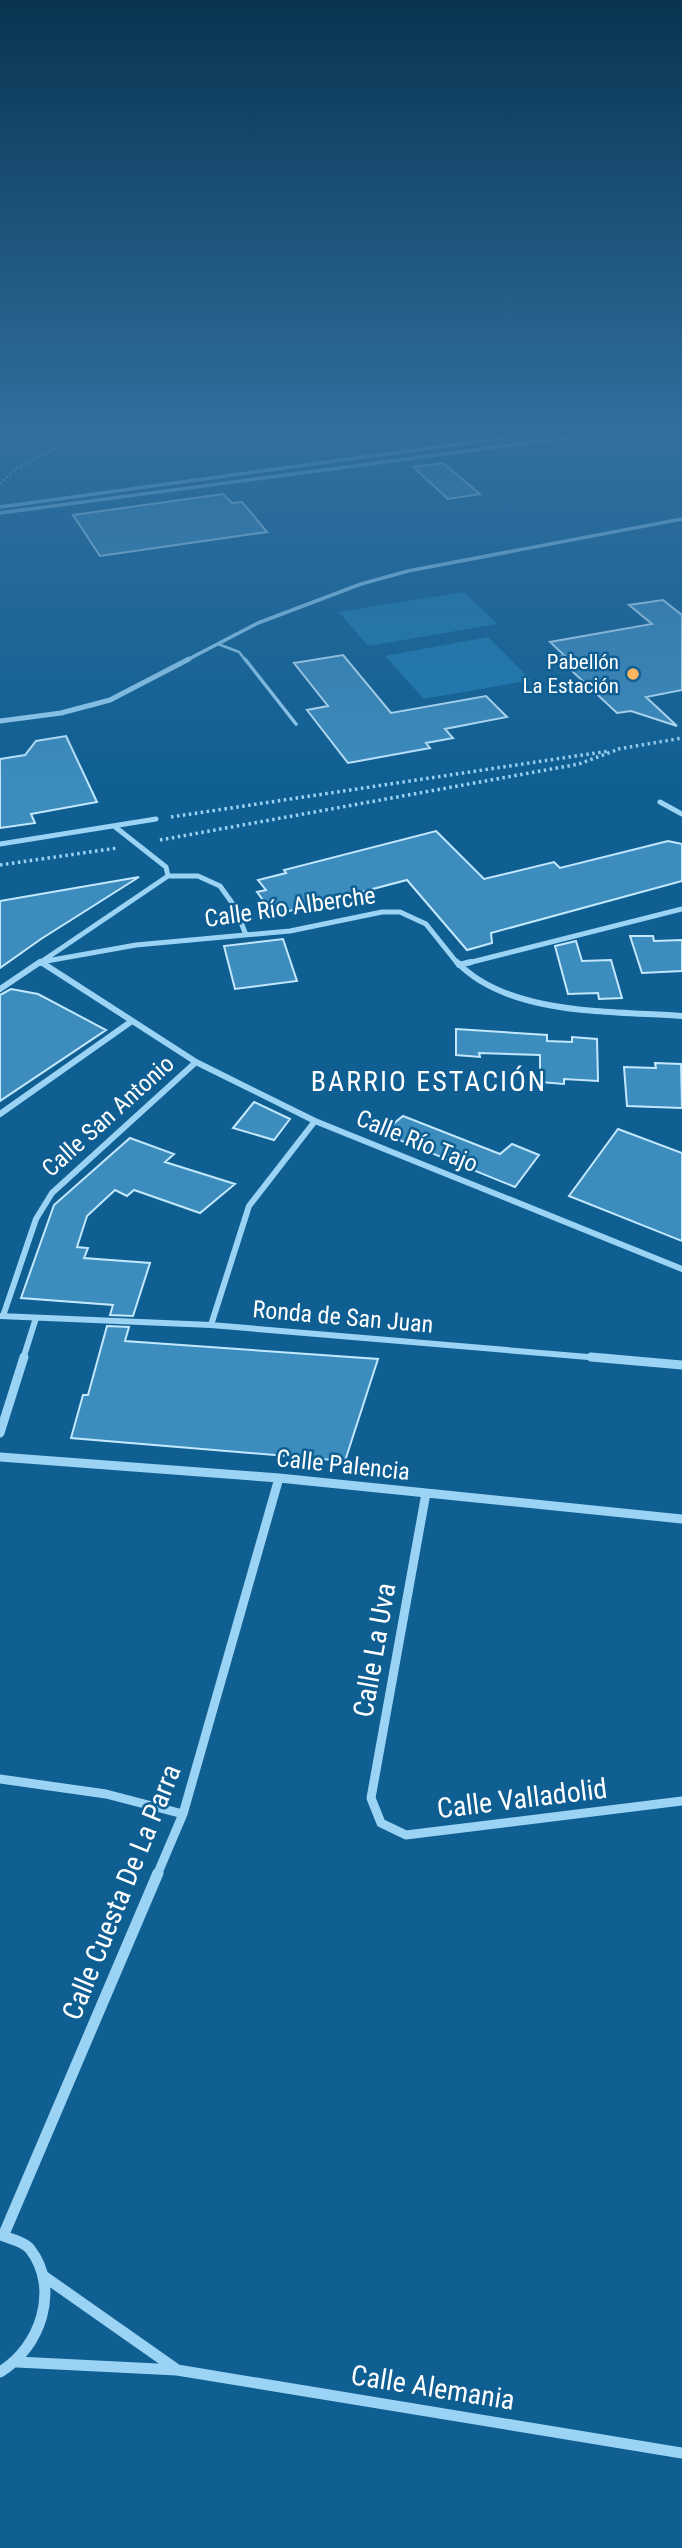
<svg xmlns="http://www.w3.org/2000/svg" width="682" height="2548" font-family="'Roboto Condensed',sans-serif">
  <style>
    .green { fill: #1d7ab1 }
    .building { fill: #3c8cbe; stroke: #c3e8fe; stroke-width: 2 }
    .lines { fill: none; stroke-linecap: round; stroke-linejoin: round }
    .path-far1 { stroke: #9bd3f4; stroke-width: 2.5; stroke-dasharray: 2 2.5; stroke-linecap: butt }
    .path { stroke: #9bd3f4; stroke-width: 3.5; stroke-dasharray: 2.5 3.5; stroke-linecap: butt }
    .lane-far1 { stroke: #9bd3f4; stroke-width: 2.5 }
    .lane { stroke: #9bd3f4; stroke-width: 3.5 }
    .street-far4 { stroke: #9bd3f4; stroke-width: 3.5 }
    .street-far3 { stroke: #9bd3f4; stroke-width: 5 }
    .street-far2 { stroke: #9bd3f4; stroke-width: 6 }
    .street-far1 { stroke: #9bd3f4; stroke-width: 9 }
    .street { stroke: #9bd3f4; stroke-width: 11 }
    .poi-dot { fill: #ffb55e; stroke: #0f5f93; stroke-width: 2.5 }
    .labels { text-anchor: middle; stroke-width: 5; stroke-linejoin: round; paint-order: stroke }
    .far-poi-label { font-size: 21px; fill: #fff; stroke: #0f5f93; text-anchor: end }
    .street-label { font-size: 24px; fill: #fff; stroke: #0f5f93 }
    .quarter-label { font-size: 28px; letter-spacing: 2px; fill: #fff; stroke: #0f5f93 }
    .near-street-label { font-size: 28px; fill: #fff; stroke: #0f5f93 }
  </style>
  <rect width="100%" height="100%" fill="#0f5f93"/>
  <path class="green" d="M464,592L497,624L368,646L339,612Z
    M488,637L531,680L424,699L385,656Z"/>
  <path class="building" d="M443,463L480,494L448,499L413,467Z
    M223,494L232,503L242,502L267,532L100,556L73,515Z
    M663,600L682,615V690L646,697L677,726L631,711L617,713L557,657L565,656L550,642L652,624L629,605Z
    M343,655L391,713L486,696L507,717L445,729L453,738L426,743L430,748L348,763L307,710L328,706L294,663Z
    M66,736L97,802L31,814L35,823L0,828V759L25,755L36,741Z
    M436,831L484,879L554,862L560,868L668,841L682,844V881L491,933L492,943L467,950L407,880L274,915L257,892L266,890L258,880L286,873L284,870Z
    M139,877L41,939L0,968V901Z
    M630,936H653L654,941L682,940V971L642,973Z
    M283,939L297,981L235,989L224,946Z
    M576,941L582,961L611,960L622,998L599,999L598,993L568,994L555,946Z
    M11,989L38,994L106,1030L0,1101V995Z
    M456,1029L547,1035V1041L572,1042V1037L597,1039L598,1081L564,1079V1084L540,1082V1055L479,1053L480,1057L456,1055Z
    M655,1063L681,1064L682,1108L627,1106L624,1067L656,1068Z
    M254,1102L290,1119L274,1140L233,1128Z
    M403,1116L500,1154L512,1144L539,1155L515,1187L382,1133Z
    M618,1129L682,1153V1241L569,1196Z
    M130,1138L174,1154L165,1162L235,1184L200,1213L134,1190L127,1196L115,1190L87,1216L77,1247L88,1248L84,1258L150,1263L133,1316L110,1315L113,1305L21,1298L54,1205Z
    M107,1326L129,1327L125,1341L378,1359L345,1461L71,1438L83,1395H88Z"/>
  <g class="lines">
    <path class="path-far1" d="M0,484L17,468L96,428"/>
    <path class="path" d="M618,749L682,738
      M171,817L609,751
      M160,840L579,764L619,749
      M0,865L117,848"/>
    <path class="lane-far1" d="M218,644L239,652L246,661"/>
    <path class="lane" d="M245,659L296,724"/>
    <path class="street-far4" d="M656,428L682,434
      M0,507L575,428
      M0,513L640,428
      M185,661L258,623L361,584L408,571L682,519"/>
    <path class="street-far3" d="M0,721L61,713L110,700L189,659
      M660,802L682,814
      M114,826L166,867L168,876
      M0,844L156,819
      M41,962L44,964
      M41,962L136,945L290,931L382,912H400L426,924L458,964
      M38,964L168,876H198L220,886L235,907L246,935
      M464,964L682,909"/>
    <path class="street-far2" d="M41,962L196,1062L315,1121L682,1269
      M457,962C508,1016 613,1011 682,1016
      M459,965L471,962
      M0,989L40,962
      M0,1114L132,1021
      M0,1316L211,1325L612,1359
      M3,1316L36,1219L52,1193L196,1062
      M211,1325L249,1206L315,1121
      M23,1359L36,1318"/>
    <path class="street-far1" d="M591,1357L682,1365
      M0,1433L24,1357
      M0,1457L279,1478L682,1519
      M426,1493L371,1798L381,1823L406,1835L682,1801
      M0,1779L106,1794L183,1814
      M157,1875L183,1814L279,1478"/>
    <path class="street" d="M4,2234L158,1873
      M45,2277L176,2369
      M17,2362L177,2370L682,2453
      M0,2372C40,2348 61,2289 30,2249C25,2242 10,2239 1,2235"/>
  </g>
  <linearGradient id="sky" x2="0" y2="1"><stop stop-color="#083451"/><stop offset="0.55" stop-color="#316f9e"/><stop offset="1" stop-color="#316f9e" stop-opacity="0"/></linearGradient>
  <rect width="682" height="785" fill="url(#sky)"/>
  <circle class="poi-dot" cx="633" cy="674" r="7"/>
  <g class="labels">
    <g class="far-poi-label">
      <text x="619" y="669">Pabellón<tspan x="619" dy="24">La Estación</tspan></text>
    </g>
    <g class="street-label">
      <text transform="translate(290 907) rotate(-8)" y="8">Calle Río Alberche</text>
      <text transform="translate(108 1116) rotate(-42)" y="8">Calle San Antonio</text>
      <text transform="translate(417 1141) rotate(22)" y="8">Calle Río Tajo</text>
      <text transform="translate(343 1317) rotate(5)" y="8">Ronda de San Juan</text>
      <text transform="translate(343 1465) rotate(6)" y="8">Calle Palencia</text>
    </g>
    <g class="quarter-label">
      <text x="429" y="1091">BARRIO ESTACIÓN</text>
    </g>
    <g class="near-street-label">
      <text transform="translate(374 1650) rotate(-80)" y="10">Calle La Uva</text>
      <text transform="translate(522 1798) rotate(-7)" y="10">Calle Valladolid</text>
      <text transform="translate(121 1892) rotate(-68)" y="10">Calle Cuesta De La Parra</text>
      <text transform="translate(433 2387) rotate(9)" y="10">Calle Alemania</text>
    </g>
  </g>
</svg>
